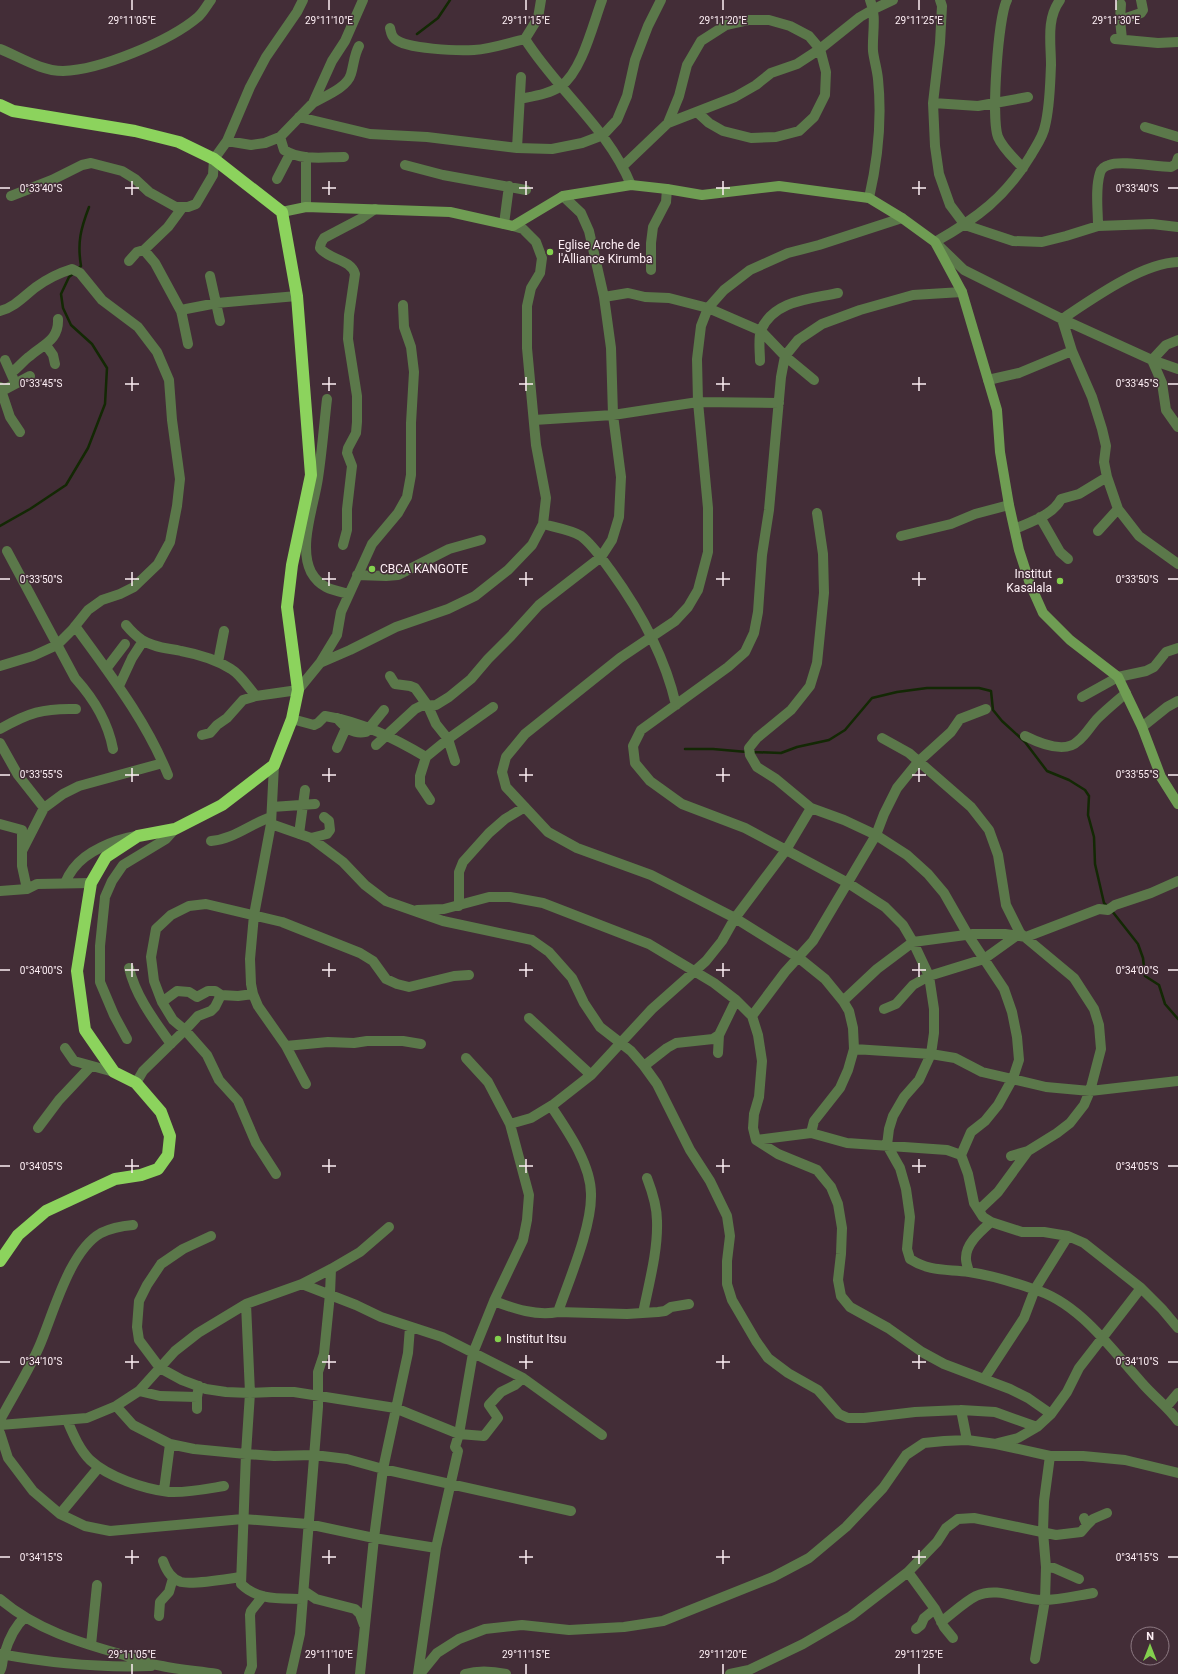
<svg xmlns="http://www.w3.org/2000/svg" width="1178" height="1674" font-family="Roboto,sans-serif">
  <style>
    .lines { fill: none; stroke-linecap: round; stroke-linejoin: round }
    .stream { stroke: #132804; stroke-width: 2.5 }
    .street { stroke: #5b784a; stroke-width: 10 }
    .secondary { stroke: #6f9d53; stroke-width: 10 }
    .highway { stroke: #8cd35d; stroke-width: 12 }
    .ticks { fill: none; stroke: #fdeef4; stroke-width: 1.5 }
    .poi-dot { fill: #83d04e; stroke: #432d37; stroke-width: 1.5 }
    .labels { text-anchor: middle; stroke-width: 3; stroke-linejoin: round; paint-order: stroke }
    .poi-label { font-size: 12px; fill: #fdeef4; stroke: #432d37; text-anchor: start }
    .ticks-label { font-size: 10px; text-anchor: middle; fill: #fdeef4; stroke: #432d37; stroke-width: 3; stroke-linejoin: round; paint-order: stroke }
  </style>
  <rect width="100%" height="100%" fill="#432d37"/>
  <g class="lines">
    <path class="stream" d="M417,34L438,18L450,0
      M77,269L81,266C77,242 81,228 89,207
      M0,526L30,509L66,485L88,448L105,404L107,368L92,344L71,325L63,308L61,294L69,277L74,273
      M685,749H713L747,752
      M752,752L781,753L797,747L829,740L845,730L872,698L897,692L927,688H979L991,691L993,710L1002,721L1025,742L1047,771L1069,780L1085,790L1089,796L1088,815L1094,837L1095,864L1104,903L1107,906
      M1112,911L1138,944L1143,958L1145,976L1159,985L1165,1004L1178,1019"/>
    <path class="street" d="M940,0L942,6L940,43L933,103L935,146L939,174L950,205L965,225L1013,241L1042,242L1066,236L1098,226L1152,224L1178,227
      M1007,0C998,17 991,119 998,137C1003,149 1015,159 1023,168
      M1060,0C1046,19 1051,43 1051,65C1050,85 1050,106 1045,126C1043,137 1036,146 1031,155C1006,197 976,219 935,242L964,270L1062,319L1152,360L1178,369
      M1121,4L1120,20L1122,39
      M1120,20L1141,13L1143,10L1141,0
      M390,28C391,32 391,36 395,39C406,49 458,51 474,50C491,49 508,43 525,39L538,18L541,0
      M525,39C557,90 608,128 631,185
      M1115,39L1158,43L1178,42
      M0,49C20,57 41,71 63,71C100,70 170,41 198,17C203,13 207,5 211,0
      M520,99C534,96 549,94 561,86C582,71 593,24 602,0
      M313,103C325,96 347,88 351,74C354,64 354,55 359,46
      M933,103L978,106L1028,97
      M299,117L370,134L427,137L517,148L552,149L582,143L603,135L617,120L627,96L635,60L648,26L661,0
      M668,123L679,96L687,65L701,41L726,25L748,20H769L790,26L809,36L820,49L826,72L825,95L814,117L799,131L776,137L751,138L723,131L709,123L697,112
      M1145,127L1178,137
      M280,137L284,150C301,161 325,157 344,157
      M227,141L251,145L265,143L280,137L313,103L332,61L345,41L363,0
      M517,148L521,77
      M405,165L443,175L526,190
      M623,166L668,123L735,97L756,85L771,73L797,64L820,49L860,17L874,9L893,0
      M277,179L290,154
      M11,196L52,180L82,165L91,163L122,171L135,179L149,192L176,207H188L196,204L213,175L214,159L227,141L250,87L266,57L297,12L303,0
      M869,198C878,159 882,118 878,79C877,69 874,60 873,51C872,34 877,16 870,0
      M306,207V157
      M504,224L509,186
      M1098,226C1098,209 1095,189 1100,173C1101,169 1105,166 1109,165C1121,160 1156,167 1171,167L1176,164L1178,158
      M144,250L155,263L181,311
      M129,261L137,252L144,250L168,227L182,208
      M1178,262C1142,263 1092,299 1062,319L1072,351L1092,397L1102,429L1106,446L1104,462L1107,477L1118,509L1139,536L1178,564
      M651,270V243L653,227L666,202L667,189
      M210,276L220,321
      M962,292L913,295L860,310L822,324L798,340L785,356L781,377L769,510L762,555L758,612L754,633L745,652L728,667L641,730L633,746L635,763L650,781L682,804L745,828L848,883L885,907L903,925L913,942L929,976L934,1009V1033L931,1054L919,1080L904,1097L893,1116L889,1129L887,1145L900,1168L906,1189L910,1217L907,1249L910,1259C930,1272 946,1269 969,1272C990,1275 1013,1282 1033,1289C1079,1302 1112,1350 1142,1383C1154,1397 1167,1406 1178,1421
      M604,297L628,293L645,297L669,298L708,308L761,331L785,356L814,380
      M0,311C15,307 24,296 36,287C47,279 59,273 72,269L80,273L102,300L138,327L157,352L169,380L172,420L180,479L177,506L170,542L158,564L134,587L120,594L102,600L88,610L72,630L57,645L33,656L0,666
      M1178,340L1166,345L1152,360L1162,383L1166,410L1178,427
      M188,344L182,315L181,311L186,309L217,303L297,296
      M46,345L53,355L55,364
      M5,360L13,378
      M760,361C760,352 758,338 761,330C774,300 811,299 838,293
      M11,373C18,368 23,361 30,356C44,344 59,340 58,319
      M988,380L1019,373L1072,351
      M0,387L10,417L20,432
      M0,392L30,376
      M327,399C324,425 322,452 318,478C314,506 298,546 311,572C320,588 332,590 349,594
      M534,420L613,415L698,402L779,403
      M817,513L823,554L824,593L817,663L810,686L791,710L757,738L749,748L750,755L757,767L776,779L811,808L844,820L876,835L907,855L928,874L944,893L968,935L1004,989L1012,1012L1017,1037L1019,1060L1013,1078L998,1105L985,1121L971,1132L961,1155L968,1174L974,1203L983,1217L991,1222L1022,1232H1044L1068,1236L1084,1243L1141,1288L1162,1309L1178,1328
      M1040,517L1060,552L1068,559
      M543,524C553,527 572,530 581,536C593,545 602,559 611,571C640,611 665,657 676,705
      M1015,529C1030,522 1053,515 1061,499L1079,494L1107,477
      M1098,531L1118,509
      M901,536L951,524L975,514L1009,505
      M343,545L347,530V509L352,466L347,453L348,448L356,433L357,422V396L348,339L349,315L355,274C351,259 329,260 320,248L321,243L324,238L362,218L375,209
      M7,551L75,678C94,699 108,722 113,749
      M357,575L386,576L398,575L449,549L481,540
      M126,625C131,631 136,636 142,640C155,648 168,648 181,651C197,654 217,660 231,669C241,675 248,687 256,696
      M75,626C109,673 146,720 168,775
      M218,662L224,631
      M320,663L337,635L341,612L372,544L398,513L407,497L411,475V423L414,372L411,347L404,327L403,305
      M106,669L125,644
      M390,676L395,684L410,686L415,688L428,706L436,724L448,739L455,761
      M119,686L132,658L143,641
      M1082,697L1118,677L1146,671L1154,667L1166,652L1178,648
      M337,718C344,727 353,735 366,732L384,710
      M292,719L314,725L318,723L325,716C362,722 394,738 426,757
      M1142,727L1167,707L1178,701
      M0,729C28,713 43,708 76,709
      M202,735L210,733L217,725L227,718L243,700L256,696L298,690L320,663L350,650L396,627L448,609L475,596L508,570L532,545L543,524L546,498L536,445L527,348V306L531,288L540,273L542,258L536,242L523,229L513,226
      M1025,736C1039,743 1065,754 1078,741C1086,735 1091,725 1098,718C1107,709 1117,701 1126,693
      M882,738L909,753L971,807L989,830L998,855L1006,905L1020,933L1074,978L1094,1009L1099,1025L1101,1049L1090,1091L1084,1105L1070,1123L1057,1133L1028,1151L1011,1156
      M0,743L18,775L44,808
      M376,745L415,709L421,706L436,705L449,697L471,679L488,659L511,636L539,605L601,557L612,540L619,517L621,477L613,415L611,348L604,297L589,231L581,213L563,196
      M337,748L346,728
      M274,765L271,824L254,915L250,959L251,984L253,994L258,1006L286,1046L306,1084
      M430,800L420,785V776L426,757L448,739L493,707
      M272,807L315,804
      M0,824L22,830V866L27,889
      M271,824L311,838L343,862L365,885L386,901L443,921L532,940L549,952L572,978L584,1003L600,1027L631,1051L644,1066L657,1084L690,1150L710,1181L727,1216L730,1236L727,1261V1284L732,1300L756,1341L768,1358L788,1373L818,1390L839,1414L848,1418H864L915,1412L961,1410L995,1412L1037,1427
      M299,834L305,790
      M311,838L327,834L330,830L329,821L324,817
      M211,841C234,839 250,824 271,817
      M22,851L44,808L63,794L79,786L163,763
      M65,883C67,878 70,873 73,869C86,851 114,840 136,836
      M0,891L27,889L37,884L91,883
      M459,906V872L463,862L489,833L505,819L525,807
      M417,910L444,909L489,897H510L543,903L649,944L714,983L736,1000L752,1016L758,1035L762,1061L759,1097L754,1114L753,1128L756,1140L778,1154L817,1170L831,1187L838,1204L842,1228L841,1254L838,1280L841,1296L850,1307L888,1328L922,1352L944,1364L1010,1389L1028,1398L1051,1414
      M129,968C136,997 154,1020 171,1044
      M843,1001L877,969L913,942L973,934H1005L1026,937L1099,909L1108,910L1115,905L1151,893L1178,881
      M162,1002L177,991L189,992L197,997L208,991H215L221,995L238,996L253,994
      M884,1009L896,1004L913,985L929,976L984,959L1016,936
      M752,1016L785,972L813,941L876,835L884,814L897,788L918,762L951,732L960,719L986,709
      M529,1018L591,1075
      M127,1039L114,1015L100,982V946L105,897L112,881L123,865L166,839L175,829
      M286,1046L328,1042L354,1043L367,1041H403L421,1044
      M65,1048L74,1061L114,1072
      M854,1049L931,1054L955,1058L982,1072L1046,1087L1090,1091L1178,1081
      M718,1053L719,1035
      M644,1066L667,1048L676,1043L713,1039L719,1035L736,1000
      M136,1083L143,1071L185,1030L198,1016L211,1011L215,1007L221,995
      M551,1106C567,1130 591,1164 591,1194C592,1227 569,1280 558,1312
      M510,1124L531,1118L554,1104L591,1075L652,1009L706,961L722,941L735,918L786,850L811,808
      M38,1128L59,1100L91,1066
      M811,1133L814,1121L840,1088L848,1070L854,1049L853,1028L849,1011L843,1001L825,979L799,958L735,918L651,875L577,848L548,832L506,787L502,772L506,757L525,734L620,658L675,621L688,607L698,590L708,552V508L698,402L697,359L701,326L708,308L724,290L750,270L788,253L819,245L902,218
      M756,1140L811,1133L847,1143L947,1150L961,1155
      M276,1174L256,1143L238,1101L219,1080L207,1055L185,1030L173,1020L162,1002L154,981L151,957L156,929L171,915L189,906L206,904L282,922L360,953L373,961L386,979L397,984L409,987L454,976L469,975
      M979,1210L998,1192L1028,1151
      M211,1236L183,1249L161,1264L147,1285L139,1301L137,1327L139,1340L160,1368L182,1380L206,1389L226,1392L250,1393L272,1392H294L370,1404L395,1408L459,1434L484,1436L498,1418L489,1405L501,1392L515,1385L523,1378
      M969,1272C968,1268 966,1263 966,1259C965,1244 981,1231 991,1222
      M302,1284L356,1305L381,1317L442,1337L523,1378L602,1435
      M494,1301C515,1309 536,1316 558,1312L627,1314L658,1312L665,1311L671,1307L689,1304
      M246,1304L250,1393L246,1454L241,1584C258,1601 281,1598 303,1599
      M643,1313C649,1283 658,1251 657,1221C657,1207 652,1191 647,1178
      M984,1379L1024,1318L1035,1289L1068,1236
      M139,1391L160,1396L197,1397L199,1386
      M116,1406L133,1425L170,1444L194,1449L246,1454L274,1456L314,1455L347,1459L383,1469L571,1511
      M1167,1406L1178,1393
      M197,1409V1397
      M961,1410L967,1440
      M0,1420C13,1396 28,1372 39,1347C53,1315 69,1251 101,1233C111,1228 122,1226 133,1225
      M67,1420C73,1434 79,1449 90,1460C108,1477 144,1489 169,1492C187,1493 206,1489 224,1486
      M0,1425L87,1418L116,1406L139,1391L175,1351L198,1333L246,1304L302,1284L331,1269L360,1252L389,1227
      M0,1433L8,1458L33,1491L60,1514L85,1526L110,1531L243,1519L308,1524L374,1538L436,1548
      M998,1443L1018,1438L1037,1427L1051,1414L1067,1392L1079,1368L1141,1288
      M164,1490L170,1444
      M60,1514L99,1467
      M1087,1525L1093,1519L1107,1513
      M163,1561C166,1570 171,1579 181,1582C194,1585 226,1579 241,1577
      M1046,1567L1054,1568L1079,1579
      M908,1572L935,1609L944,1627L953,1638
      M304,1591L316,1599L355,1609L360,1614L364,1625
      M0,1599C35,1629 80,1643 124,1655C136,1659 149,1664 162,1666C180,1670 199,1671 217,1674
      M159,1616L160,1602L169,1592L173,1578
      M941,1622C952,1614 964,1602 976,1596C998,1586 1020,1600 1042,1600C1060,1600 1075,1596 1093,1593
      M916,1629L921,1625L924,1618L935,1609
      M91,1645L97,1585
      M0,1654C49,1663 101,1668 151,1666
      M1035,1659L1045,1600L1046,1567L1043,1532L1044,1501L1050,1456
      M0,1671C3,1666 2,1660 4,1655C8,1641 14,1627 25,1617
      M249,1674L252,1666L250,1615L251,1611L263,1596
      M291,1674L300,1634L318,1407V1372L324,1354L330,1294L331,1269
      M360,1674L374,1538L383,1469L408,1353L410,1327
      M418,1674L436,1548L458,1451L455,1447L459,1434L473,1353L494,1301L523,1240L527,1220L529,1195L510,1124L488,1082L466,1058
      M420,1674L437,1653L459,1639L485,1629L522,1625L569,1630L624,1627L663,1621L773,1577L809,1558L846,1527L883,1488L906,1455L924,1443L944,1441L967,1440L996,1444L1050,1456H1083L1125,1460L1178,1473
      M465,1674C479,1670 492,1671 506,1674
      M730,1674L749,1670L803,1644L851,1616L908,1572L937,1542L946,1528L958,1519L974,1518L1056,1535L1081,1532L1087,1525L1084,1518"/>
    <path class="secondary" d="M282,212L306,207L450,212L513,226L563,196L631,185L667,189L702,195L779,186L869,198L902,218L935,242L962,292L997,410L1000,452L1009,505L1019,550L1030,584L1043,613L1070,640L1118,677L1142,727L1161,777L1178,804"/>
    <path class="highway" d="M0,105L13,111L135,131L179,142L214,159L282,212L297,296L311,475L292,565L287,607L298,690L292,719L274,765L222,805L175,829L138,836L106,857L91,883L77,971L85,1030L114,1072L136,1083L161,1112L170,1136L168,1155L158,1169L141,1175L115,1179L46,1211L18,1235L0,1261"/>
  </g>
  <path class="ticks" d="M132,0V10M329,0V10M526,0V10M723,0V10M919,0V10M1116,0V10M132,181V195M329,181V195M526,181V195M723,181V195M919,181V195M0,188H10M125,188H139M322,188H336M519,188H533M716,188H730M912,188H926M1168,188H1178M132,377V391M329,377V391M526,377V391M723,377V391M919,377V391M0,384H10M125,384H139M322,384H336M519,384H533M716,384H730M912,384H926M1168,384H1178M132,572V586M329,572V586M526,572V586M723,572V586M919,572V586M0,579H10M125,579H139M322,579H336M519,579H533M716,579H730M912,579H926M1168,579H1178M132,768V782M329,768V782M526,768V782M723,768V782M919,768V782M0,775H10M125,775H139M322,775H336M519,775H533M716,775H730M912,775H926M1168,775H1178M132,963V977M329,963V977M526,963V977M723,963V977M919,963V977M0,970H10M125,970H139M322,970H336M519,970H533M716,970H730M912,970H926M1168,970H1178M132,1159V1173M329,1159V1173M526,1159V1173M723,1159V1173M919,1159V1173M0,1166H10M125,1166H139M322,1166H336M519,1166H533M716,1166H730M912,1166H926M1168,1166H1178M132,1355V1369M329,1355V1369M526,1355V1369M723,1355V1369M919,1355V1369M0,1362H10M125,1362H139M322,1362H336M519,1362H533M716,1362H730M912,1362H926M1168,1362H1178M132,1550V1564M329,1550V1564M526,1550V1564M723,1550V1564M919,1550V1564M0,1557H10M125,1557H139M322,1557H336M519,1557H533M716,1557H730M912,1557H926M1168,1557H1178M132,1664V1674M329,1664V1674M526,1664V1674M723,1664V1674M919,1664V1674"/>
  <g class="poi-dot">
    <circle cx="550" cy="252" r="4"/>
    <circle cx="372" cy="569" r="4"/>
    <circle cx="1060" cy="581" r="4"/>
    <circle cx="498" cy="1339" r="4"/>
  </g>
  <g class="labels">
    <g class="poi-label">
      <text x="558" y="249">Eglise Arche de<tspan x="558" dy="14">l'Alliance Kirumba</tspan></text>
      <text x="380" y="573">CBCA KANGOTE</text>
      <text x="1052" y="578" text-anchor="end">Institut<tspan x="1052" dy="14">Kasalala</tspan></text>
      <text x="506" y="1343">Institut Itsu</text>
    </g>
  </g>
  <g class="ticks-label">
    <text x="132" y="24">29°11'05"E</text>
    <text x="329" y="24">29°11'10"E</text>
    <text x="526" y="24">29°11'15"E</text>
    <text x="723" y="24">29°11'20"E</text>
    <text x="919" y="24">29°11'25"E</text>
    <text x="1116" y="24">29°11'30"E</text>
    <text x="41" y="192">0°33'40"S</text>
    <text x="1137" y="192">0°33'40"S</text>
    <text x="41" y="387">0°33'45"S</text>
    <text x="1137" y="387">0°33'45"S</text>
    <text x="41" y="583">0°33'50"S</text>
    <text x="1137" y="583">0°33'50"S</text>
    <text x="41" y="778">0°33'55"S</text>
    <text x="1137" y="778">0°33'55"S</text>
    <text x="41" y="974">0°34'00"S</text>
    <text x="1137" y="974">0°34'00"S</text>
    <text x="41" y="1170">0°34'05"S</text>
    <text x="1137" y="1170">0°34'05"S</text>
    <text x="41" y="1365">0°34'10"S</text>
    <text x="1137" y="1365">0°34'10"S</text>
    <text x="41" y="1561">0°34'15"S</text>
    <text x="1137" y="1561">0°34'15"S</text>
    <text x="132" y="1658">29°11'05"E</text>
    <text x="329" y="1658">29°11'10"E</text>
    <text x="526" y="1658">29°11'15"E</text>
    <text x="723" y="1658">29°11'20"E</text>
    <text x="919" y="1658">29°11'25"E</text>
  </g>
  <g transform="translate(1150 1646)"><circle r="19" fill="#432d37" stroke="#8d7a83"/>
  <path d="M0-3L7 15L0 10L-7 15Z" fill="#83d04e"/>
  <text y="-6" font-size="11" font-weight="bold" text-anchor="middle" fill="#fdeef4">N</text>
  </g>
</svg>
